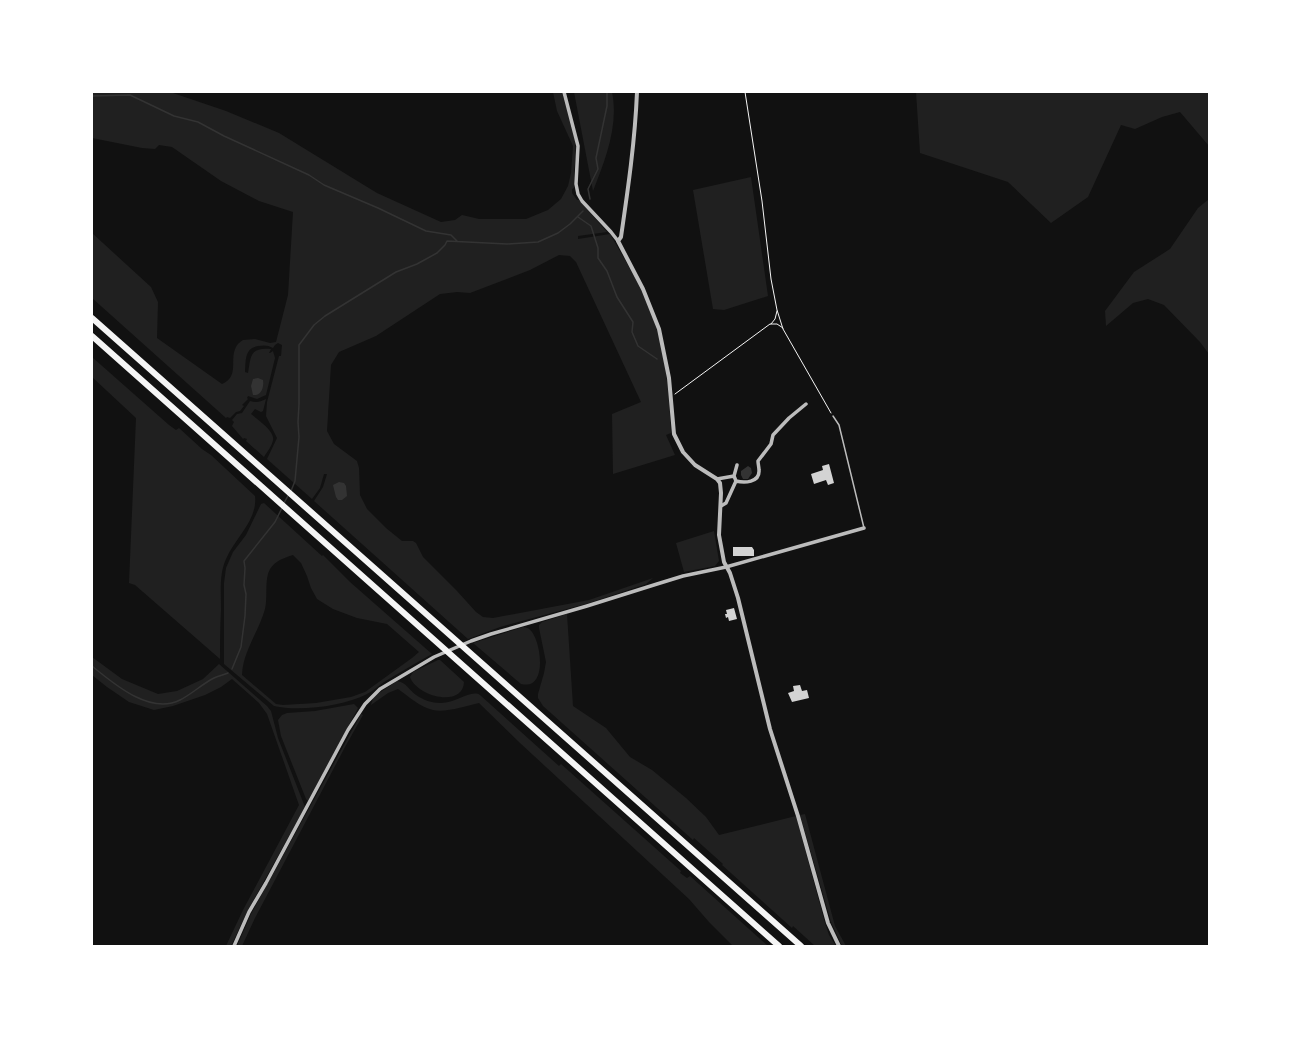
<svg xmlns="http://www.w3.org/2000/svg" width="1301" height="1038" font-family="Quicksand,sans-serif">
  <style>
    .green { fill: #202020; fill-rule: evenodd }
    .water { fill: #333 }
    .lines { fill: none; stroke-linecap: round; stroke-linejoin: round }
    .stream { stroke: #333; stroke-width: 1.5 }
    .building { fill: #d3d3d3 }
    .path { stroke: #f5f5f5; stroke-width: 1 }
    .service { stroke: #bcbcbc; stroke-width: 1.5 }
    .minor { stroke: #bcbcbc; stroke-width: 3.5 }
    .tertiary { stroke: #bcbcbc; stroke-width: 4 }
    .motorway { stroke: #f5f5f5; stroke-width: 6 }
  </style>
  <rect width="100%" height="100%" fill="#111"/>
  <path class="green" d="M92,92H170L226,111L279,133L377,193L441,222L455,220L462,215L479,219H526L548,210L561,199L568,186L571,173L573,146L557,111L553,92H562L575,140L576,156L574,172V188L572,189V193L577,200H579L607,232L578,236V239L610,234C628,265 647,296 657,330C667,363 669,398 671,433L666,435L675,455L613,474L612,414L641,402L576,262L570,256L559,255L530,270L470,293L457,292L440,294L376,336L339,352L331,365L327,431L334,444L357,461L359,468L360,495L367,509L386,528L402,541H413L416,543L423,557L457,591L476,612L483,617L493,618L589,600L653,578L646,584L589,603L500,627L468,639L314,501L323,487L327,474H324L320,488L312,499L267,459L277,438L266,416L267,402L279,356H281L282,345L278,343L275,345L273,348C268,345 264,345 258,346C244,348 246,361 245,372L248,373C251,357 249,347 271,349L269,353H270L273,351L275,358L266,395L257,399L248,396L247,398L248,399L242,405L244,406L240,411L236,412L230,418L227,417L226,418L92,298V233L151,287L158,302L157,338L222,384C240,376 229,360 236,347C237,344 240,342 243,340L255,339L270,343L276,342L288,295L293,212L259,201L221,181L172,147L159,145L155,149L142,148L92,138Z
    M574,92H612C619,126 605,160 593,191Z
    M916,92H1209V146L1180,112L1162,117L1135,129L1121,125L1088,197L1051,223L1008,182L920,153Z
    M751,177L768,296L724,310L713,309L693,190Z
    M1209,199V354L1200,342L1164,305L1148,299L1133,303L1106,326L1105,311L1134,272L1170,249L1198,208Z
    M92,357L169,425L176,430L179,428L202,449L211,455L255,496C258,520 235,538 226,559C219,574 221,593 221,610C220,627 220,643 220,659L135,585L129,583L136,418L92,377Z
    M266,399L263,411L261,412L255,409L251,414C257,419 275,431 273,440C272,446 267,452 264,457L246,441L247,439L244,438L243,439L232,426L234,422L232,420L237,414L242,413L250,401C256,403 260,402 266,399Z
    M264,503L322,556L323,555L350,582L432,654C416,663 400,672 384,682C378,686 373,691 367,694C343,706 300,712 274,706L224,664V583L226,568L233,552L246,535L261,504ZM293,555L301,563L307,576L311,588L317,599L333,609L357,618L387,624L419,652L412,658L365,692L351,697L316,703L283,705L276,704L242,675C243,651 259,631 265,609C268,598 264,579 270,569C276,560 284,558 293,555Z
    M714,531L719,561L715,566L684,572L676,543Z
    M567,614L573,706L606,728L630,757L652,770L686,798L706,817L719,835L796,816L825,923L829,935L836,946H815L793,926L792,928L722,865L723,864L694,838L693,840L543,706L538,698V694L544,673L546,662L539,628V625L542,622Z
    M523,627C524,627 529,628 529,629C541,637 549,691 521,684L473,643Z
    M92,657L122,679L158,694L177,691L203,679L219,664L267,706L271,711L278,738L305,807L248,910L231,946H226L243,910L299,805L267,714L259,703L232,679L221,687L205,695L173,706L154,710L129,702L107,687L92,675Z
    M438,660H440L464,682C463,708 417,697 410,677L413,672Z
    M397,681C406,682 409,690 416,695C423,700 432,703 440,703C455,704 471,689 480,695L559,766L561,764L681,871L680,873L687,878L690,876L768,946H733L709,922L689,899L520,743L479,703C466,706 445,713 433,710C420,707 408,696 398,689L388,693L371,705L373,698L376,695Z
    M354,704L358,708L356,712L308,801L306,799L281,736L278,720L282,715L287,713L315,711Z
    M361,714L363,715L345,747L255,918L242,946H237L251,914Z
    M805,814L835,926L846,946H842L831,922L800,815Z"/>
  <path class="water" d="M258,378L263,380C264,386 262,394 256,395H253L251,386L253,379Z
    M748,466L751,468L752,473L748,479H743L741,475V471Z
    M339,482L344,483L346,486L347,496L342,500H338L336,497L333,485Z"/>
  <g class="lines">
    <path class="stream" d="M92,96L130,95L174,116L198,122L224,136L309,175L324,185L378,208L426,231L451,235L457,241
      M590,199L588,189L598,169L596,158L607,106V92
      M578,217L591,226L598,248V258L607,271L617,297L633,322L632,332L638,346L657,359
      M291,491L295,481L299,437L298,422L299,404V345L314,325L325,316L396,272L417,264L437,253L445,245L447,241L507,244L538,242L558,233L570,224L583,211
      M284,503L289,494
      M92,666C114,684 150,715 180,700C192,694 202,684 214,678C218,676 223,675 228,673
      M232,669L241,647L245,616L246,594L244,585L245,568L244,561L275,522L282,508"/>
  </g>
  <path class="building" d="M829,464L834,483L828,485L826,480L814,484L811,474L823,470L822,466Z
    M733,547H752L754,550V556H733Z
    M734,608L737,619L729,621L728,617L726,618L725,614H727L726,610Z
    M800,685L802,691L807,690L809,698L792,702L788,693L794,691L793,686Z"/>
  <g class="lines">
    <path class="path" d="M745,92L762,201L771,279L777,310L783,329L831,413
      M771,324L775,319L777,311
      M675,394L770,324H777L783,328"/>
    <path class="service" d="M833,416L839,425L864,528"/>
    <path class="minor" d="M564,92L578,146L576,184L578,194L582,201L611,232L618,241
      M734,476L737,465
      M717,479L734,476L736,481L726,503L721,506
      M736,481C744,483 760,483 759,470C759,467 758,464 758,461L771,444L773,435L789,418L806,404
      M234,946L249,912L266,883L348,730L365,704L380,689L434,657L471,641L491,634L587,606L657,584L683,576L726,567L864,528"/>
    <path class="tertiary" d="M637,92C635,141 628,189 621,237L618,241L643,289L659,329L669,378L674,434L683,452L695,465L717,479L720,483L721,493L719,535L724,562L730,573L738,598L770,729L798,816L828,923L839,946"/>
    <path class="motorway" d="M92,318L801,946
      M92,336L779,946"/>
  </g>
  <rect width="1301" height="1038" fill="none" stroke="#ffffff" stroke-width="186"/>
</svg>
